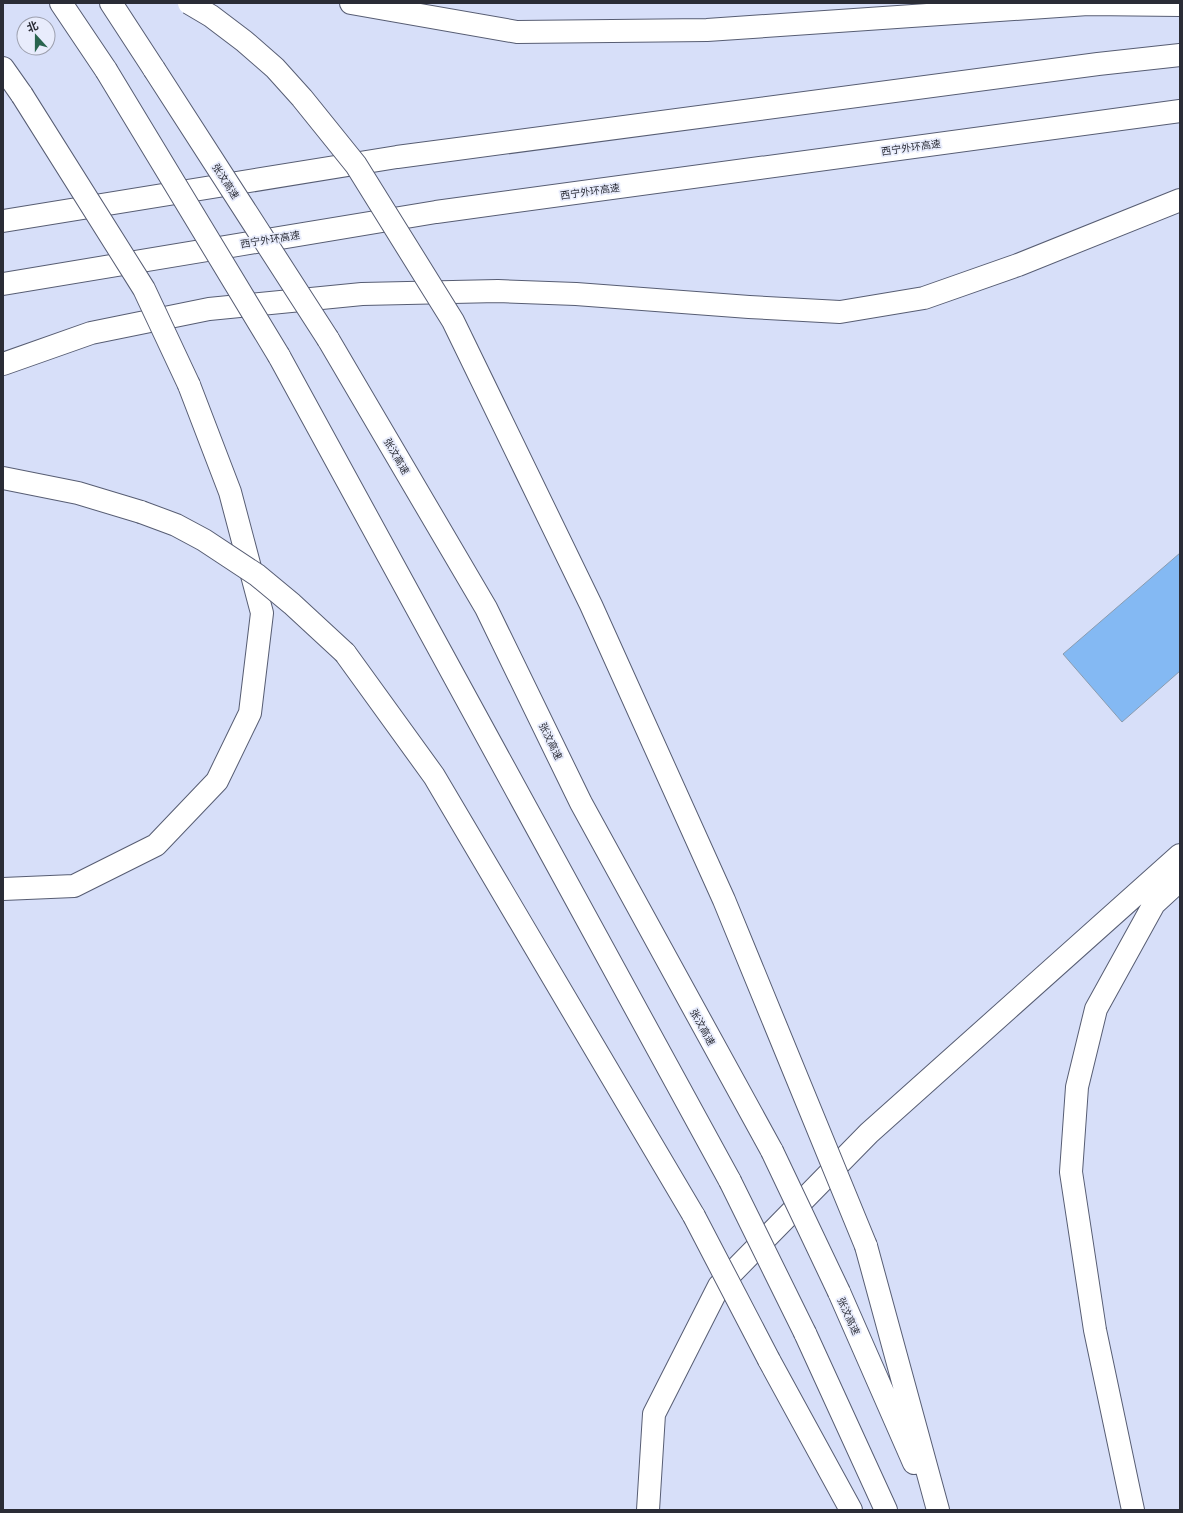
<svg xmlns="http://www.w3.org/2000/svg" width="1183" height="1513" font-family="'Source Sans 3','Noto Sans SC',sans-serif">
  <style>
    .building { fill: #84b9f3; stroke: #8a9cb0 }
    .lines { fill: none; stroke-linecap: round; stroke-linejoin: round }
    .highway-casing { stroke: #575d73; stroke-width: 24 }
    .highway { stroke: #fff; stroke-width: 22 }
    .highway-bridge-casing { stroke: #575d73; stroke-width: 24; stroke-linecap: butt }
    .highway-bridge { stroke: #fff; stroke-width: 22 }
    .labels { text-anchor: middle; stroke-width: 3.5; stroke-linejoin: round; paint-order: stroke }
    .street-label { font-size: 10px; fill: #2a2c36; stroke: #e8ecfc }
  </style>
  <rect width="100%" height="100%" fill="#d7dff9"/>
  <path class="building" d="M1180,553V671L1122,722L1063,654Z"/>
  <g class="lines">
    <defs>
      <path id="highway" d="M61,3L106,70
        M111,3L154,69
        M351,3L517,32L707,30L1088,4L1180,5
        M3,68L22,95
        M3,221L397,157L1098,64L1180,55
        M3,284L436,212L1180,111
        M328,339L486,608L581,803L772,1151
        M279,356L730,1181
        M3,364L91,333L209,309L362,294L498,291L576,294L749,307L840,312L924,298L1018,265L1180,200
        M3,478L78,493L141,512
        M345,653L434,776L694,1216
        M3,889L74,886L156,845L217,781L250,713L262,613L230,492L189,385
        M866,1246L938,1510
        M839,1292L914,1463
        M805,1333L886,1510
        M769,1360L851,1510
        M648,1510L654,1414L719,1286L869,1133L1180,855
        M1133,1510L1095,1330L1071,1172L1077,1087L1096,1009L1154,904L1180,880"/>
    </defs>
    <use href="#highway" class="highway-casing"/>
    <use href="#highway" class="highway"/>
    <defs>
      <path id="highway-bridge" d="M189,3L211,16L244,41L275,68L302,98L356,165L453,321L591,605L724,900L866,1246
        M154,69L328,339
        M106,70L279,356
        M22,95L144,289L189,385
        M141,512L176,525L204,540L257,575L292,604L345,653
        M772,1151L839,1292
        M730,1181L805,1333
        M694,1216L769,1360"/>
    </defs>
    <use href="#highway-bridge" class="highway-bridge-casing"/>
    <use href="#highway-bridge" class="highway-bridge"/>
  </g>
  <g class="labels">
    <g class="street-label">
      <text transform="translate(911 147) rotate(-8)" y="4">西宁外环高速</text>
      <text transform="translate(226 181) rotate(57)" y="4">张汶高速</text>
      <text transform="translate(590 191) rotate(-8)" y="4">西宁外环高速</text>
      <text transform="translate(270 239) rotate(-9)" y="4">西宁外环高速</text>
      <text transform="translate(397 456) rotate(60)" y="4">张汶高速</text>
      <text transform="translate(551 741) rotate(64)" y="4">张汶高速</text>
      <text transform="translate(703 1027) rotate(61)" y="4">张汶高速</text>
      <text transform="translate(849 1316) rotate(66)" y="4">张汶高速</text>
    </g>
  </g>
  <rect width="1183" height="1513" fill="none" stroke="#2a2c36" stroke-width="8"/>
  <g transform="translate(36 36) rotate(339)"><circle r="19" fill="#e8ecfc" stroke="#9c9fad"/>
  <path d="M0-3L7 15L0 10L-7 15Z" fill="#29644e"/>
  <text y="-6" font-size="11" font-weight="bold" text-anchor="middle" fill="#2a2c36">北</text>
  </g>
</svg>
